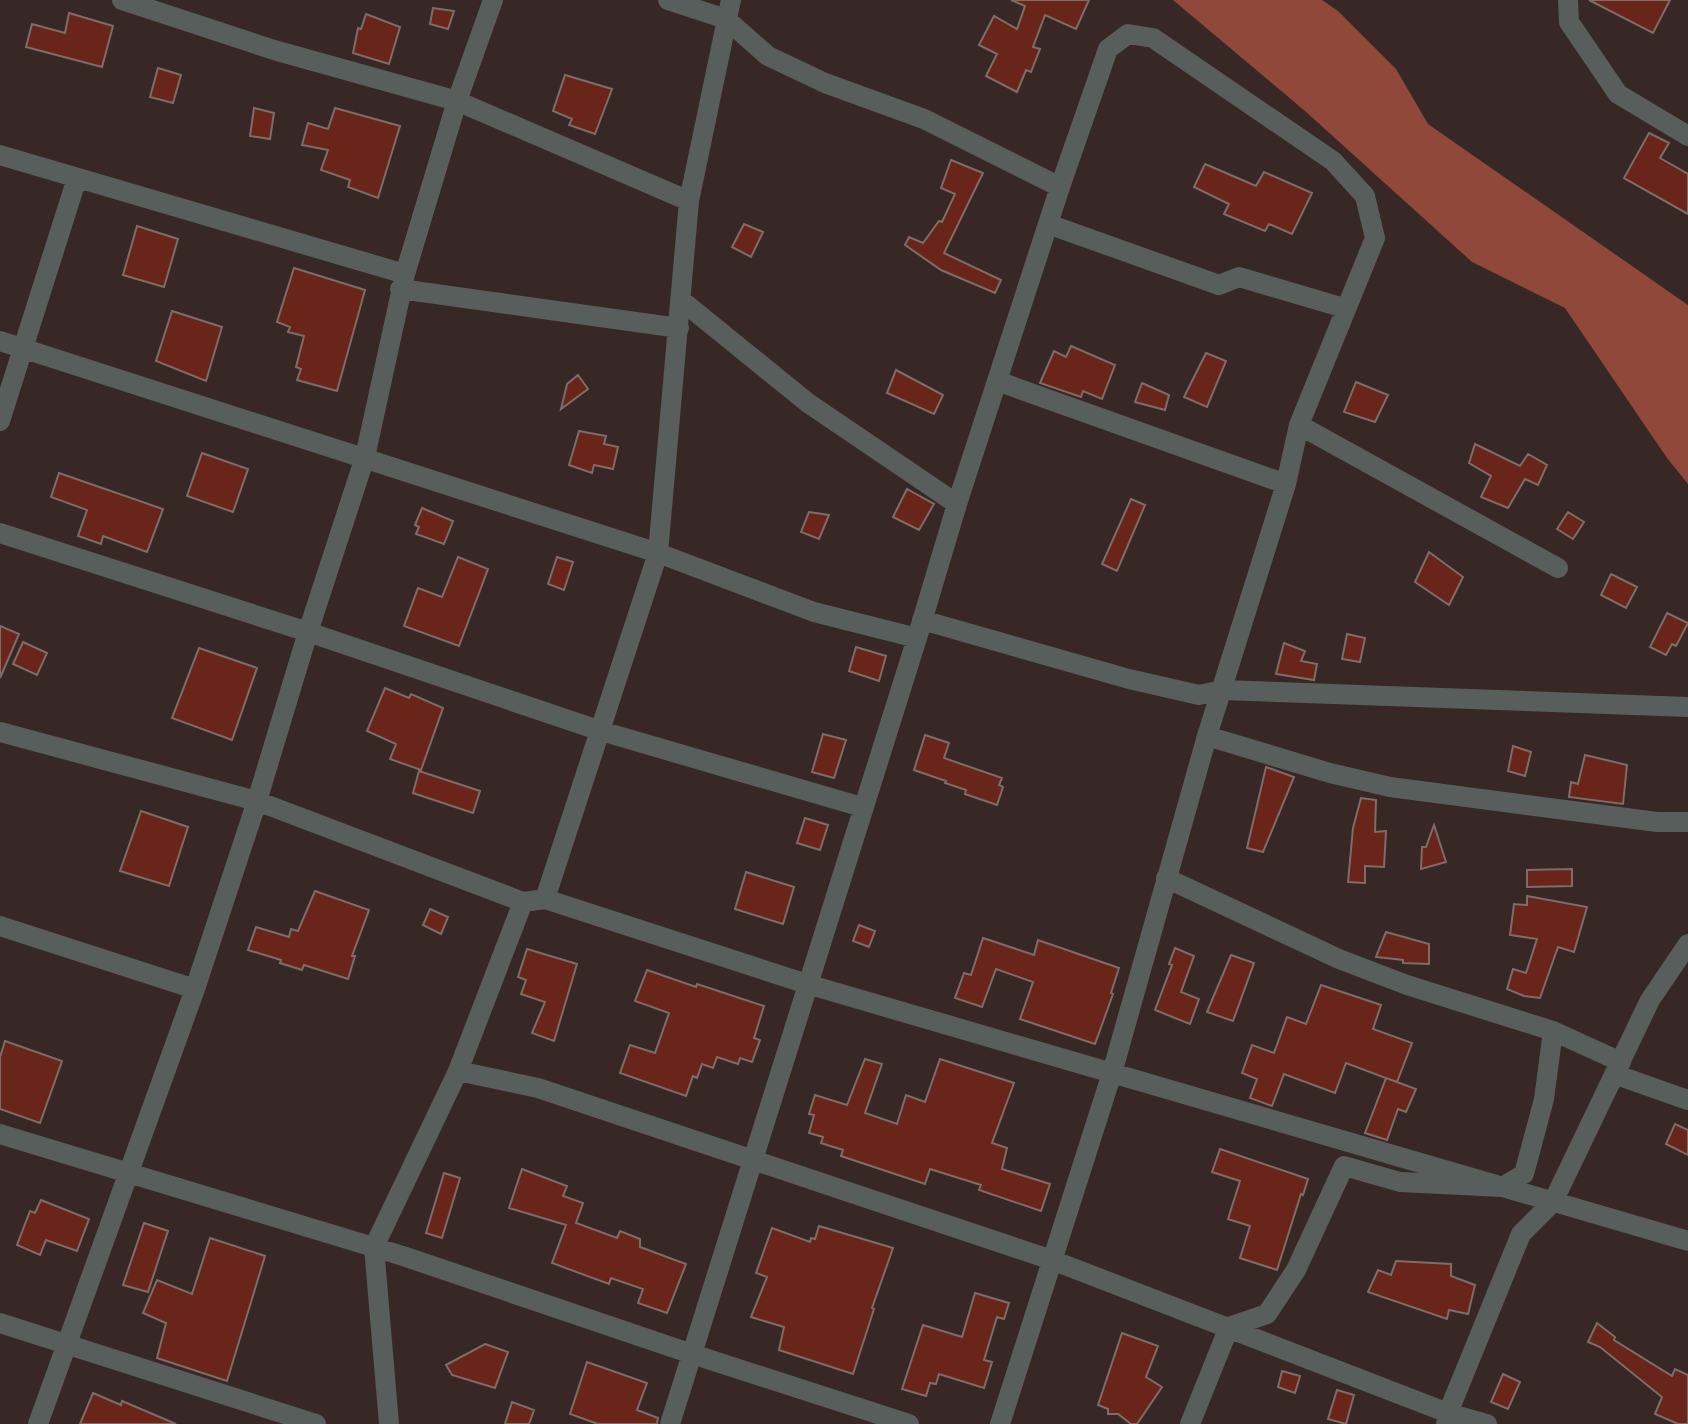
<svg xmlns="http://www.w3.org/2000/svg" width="1688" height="1424" font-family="'Alegreya Sans',sans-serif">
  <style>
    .water { fill: #90483a }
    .building { fill: #692519; stroke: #7e6c68; stroke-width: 2 }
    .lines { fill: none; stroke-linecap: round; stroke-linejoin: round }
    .minor { stroke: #575e5b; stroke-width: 20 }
  </style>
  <rect width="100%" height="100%" fill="#372825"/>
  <path class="water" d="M1173,0H1322L1338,11L1396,69L1428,124L1688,305V484L1667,458L1565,308L1472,262L1305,111Z"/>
  <path class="building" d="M1011,0H1089L1076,29L1045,15L1033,47L1040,49L1031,72L1026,70L1017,92L986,76L997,54L979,45L994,16L1017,29L1025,6Z
    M1589,0H1670L1653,33Z
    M433,8L454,11L448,29L430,24Z
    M69,13L113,26L102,67L26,47L32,24L65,33Z
    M366,14L400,27L389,64L353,53L358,28L361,29Z
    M158,68L181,75L173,103L150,97Z
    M565,75L612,89L595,134L569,125L572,119L553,111Z
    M254,108L274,113L270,139L250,136Z
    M335,108L400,126L378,198L348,187L350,180L321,170L328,150L302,145L308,123L328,129Z
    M1649,133L1669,143L1660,158L1688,174V214L1624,178Z
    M951,160L983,173L944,253L1001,280L995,293L941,270L905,245L909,237L923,243L939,221L942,222L955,194L941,188Z
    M1205,164L1256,186L1264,172L1312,193L1292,234L1269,224L1265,231L1224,214L1229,204L1194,187Z
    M744,224L763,232L751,257L732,247Z
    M137,226L178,239L164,287L123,275Z
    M294,268L365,290L337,391L297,380L301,369L296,367L304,336L288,332L290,327L277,322Z
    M172,311L222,327L206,381L156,361Z
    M1071,346L1115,365L1102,399L1083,391L1081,397L1040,383L1054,351L1066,357Z
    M1206,353L1226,361L1207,407L1184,397Z
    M896,370L943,395L934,414L887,393Z
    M578,375L588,389L561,409L567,384Z
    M1356,382L1388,395L1375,422L1344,412Z
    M1142,383L1169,395L1165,410L1135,402Z
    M579,431L606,436L604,444L618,447L613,469L594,465L592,473L569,465Z
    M1475,444L1520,466L1528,454L1547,465L1538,485L1525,479L1508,508L1481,497L1491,476L1469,463Z
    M202,453L248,469L233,512L187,496Z
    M59,473L163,509L147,552L103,536L101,544L78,536L87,510L51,497Z
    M907,489L934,504L919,530L893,517Z
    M1131,499L1145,505L1117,571L1102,564Z
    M422,508L453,521L444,544L416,534L419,527L415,525Z
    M809,512L829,515L819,539L801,532Z
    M1568,512L1584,522L1573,539L1557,529Z
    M1429,552L1463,577L1449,605L1415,582Z
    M458,557L488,569L459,646L404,626L418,588L442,597Z
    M557,557L573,562L564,590L548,584Z
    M1611,574L1637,587L1626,608L1601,595Z
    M1667,613L1688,623L1676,646L1672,644L1666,655L1650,647Z
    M0,626L19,634L0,678Z
    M1347,634L1365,638L1360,662L1342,659Z
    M23,642L47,653L37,675L13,664Z
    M1284,643L1305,651L1301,661L1317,664L1314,680L1276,674Z
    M856,647L886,656L879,681L849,671Z
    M199,648L257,668L232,740L172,718Z
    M385,688L409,698L411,694L443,708L421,770L390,759L396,744L367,731Z
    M823,734L846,740L834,778L812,772Z
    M925,735L949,743L944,758L1002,778L999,785L1003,787L997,805L965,794L966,790L945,783L946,781L914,770Z
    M1513,746L1531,752L1525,776L1508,771Z
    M1585,755L1627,765L1623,804L1569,797L1571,782L1578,784Z
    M1266,767L1294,777L1263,852L1247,848Z
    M419,771L480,791L473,813L413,793Z
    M1361,798L1376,800L1375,832L1386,831L1384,867L1365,866V883L1348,882L1353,828Z
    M141,811L188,827L169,886L120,871Z
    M805,818L828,825L820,850L797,843Z
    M1434,825L1446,862L1421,869L1422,847H1426Z
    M1572,869V886L1527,887V870Z
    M746,872L794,887L783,924L735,909Z
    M315,891L369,910L352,956H355L348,979L304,965L302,970L280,963L281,960L248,950L256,927L289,937L291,929L298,931Z
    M1527,896L1587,907L1574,952L1558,947L1540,998L1524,996L1507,989L1513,969L1526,973L1537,939L1510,935L1514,904L1527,905Z
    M430,909L448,917L441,934L423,925Z
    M859,925L875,931L869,947L853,941Z
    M1386,932L1429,944V964L1403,963V960L1376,957Z
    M983,938L1034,955L1038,940L1119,968L1111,993L1113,994L1095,1044L1020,1019L1033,982L996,969L982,1007L955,998L964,973L971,975Z
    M1175,948L1194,956L1181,992L1199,999L1190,1024L1155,1010L1172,965L1169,964Z
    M527,949L577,964L554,1041L532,1033L545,1002L521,994L526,980L518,977Z
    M1231,955L1254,963L1233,1021L1207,1012Z
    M647,970L696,987L697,984L764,1006L754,1038L760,1040L752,1062L740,1058L738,1064L717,1057L713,1068L702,1064L697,1078L693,1076L686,1096L620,1073L630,1045L655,1053L669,1013L635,1001Z
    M1321,985L1381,1005L1373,1029L1412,1043L1397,1082L1386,1078L1416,1089L1406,1112L1398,1109L1387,1140L1365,1133L1386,1078L1346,1063L1335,1093L1284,1074L1272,1106L1250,1098L1257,1079L1242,1073L1252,1045L1274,1053L1287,1017L1306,1024Z
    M5,1041L62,1061L40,1123L0,1109V1057Z
    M865,1059L882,1064L865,1113L897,1124L906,1095L925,1102L940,1059L1014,1083L992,1143L1007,1148L1002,1169L1050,1184L1041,1211L979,1190L981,1185L930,1169L925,1184L841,1156L843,1150L821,1143L823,1137L809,1133L814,1115L809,1114L815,1095L847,1105Z
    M1675,1124L1688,1130V1155L1666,1144Z
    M1220,1149L1308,1179L1303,1195L1301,1194L1277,1270L1240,1258L1250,1226L1228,1219L1240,1181L1212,1172Z
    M522,1169L567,1186L563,1196L583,1203L576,1223L617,1238L620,1231L640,1239V1247L686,1264L667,1313L638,1303L643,1289L611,1278L609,1284L552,1263L566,1225L509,1208Z
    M444,1173L460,1178L442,1238L426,1233Z
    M41,1200L89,1219L77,1251L46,1240L40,1255L17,1245L30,1211L35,1213Z
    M144,1223L168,1231L148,1292L123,1285Z
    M819,1226L893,1248L872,1308L874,1309L853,1374L779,1350L784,1327L751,1317L767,1277L756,1273L772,1228L810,1242L811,1238L815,1239Z
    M210,1238L265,1256L227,1381L157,1358L166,1323L143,1313L157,1280L192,1294Z
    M1396,1261L1451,1264V1276L1475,1285L1468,1314L1449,1310L1447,1319L1368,1292L1378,1270L1391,1275Z
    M975,1293L1009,1303L1004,1319L997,1317L984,1360L992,1362L984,1388L939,1374L936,1384L930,1383L926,1396L902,1389L923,1325L962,1337Z
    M1597,1323L1615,1337L1614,1340L1672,1376L1675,1369L1688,1375V1424H1678L1655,1414L1662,1397L1600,1347L1588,1342Z
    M1122,1333L1158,1346L1146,1377L1162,1387L1137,1424H1131L1118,1414H1108V1409L1098,1405Z
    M485,1344L508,1352L495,1388L452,1375L446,1365Z
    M587,1362L647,1383L637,1410L658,1418L657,1424H598L570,1414Z
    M1282,1371L1300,1376L1295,1393L1278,1387Z
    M1503,1374L1520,1382L1508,1409L1491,1402Z
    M1337,1390L1354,1395L1346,1424L1328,1419Z
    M93,1393L121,1405L122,1401L176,1424H80Z
    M512,1402L534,1410L529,1424H505Z"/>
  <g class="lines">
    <path class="minor" d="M122,0L274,50L457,101L689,201
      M668,0L726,19L768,56L825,83L924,119L1060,187
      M1568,0L1569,22L1618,94L1688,136
      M0,155L405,274
      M1048,224L1219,285L1239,277L1344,308
      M400,289L679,328
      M681,300L808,403L957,504
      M0,341L658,553L814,612L917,638
      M997,381L1286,484
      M0,421L77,178
      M1299,425L1558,568
      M0,533L308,632L601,731L862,807
      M922,620L1129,679L1199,695L1222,690L1688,707
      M0,732L257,801L523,902L545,899L807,984L1688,1241
      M1207,736L1330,773L1390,787L1657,822H1688
      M1166,878L1339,959L1407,985L1553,1031L1544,1099L1524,1174L1502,1187L1400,1182L1344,1166L1296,1270L1267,1314L1229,1327L1190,1424
      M545,899L658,553L689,201L731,0
      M0,926L195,989
      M1553,1031L1621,1062
      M458,1071L538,1088L1052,1260L1448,1413L1487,1424
      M1614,1074L1688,1100
      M0,1134L403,1256L692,1354L909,1424
      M0,1323L316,1424
      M38,1424L195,989L257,801L308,632L365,457L405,274L457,101L493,0
      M389,1424L374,1247L458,1071L523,902
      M670,1424L917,638L957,504L1060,187L1108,49L1128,34L1153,38L1333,161L1365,196L1375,238L1299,425L1286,484L1207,736L1112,1073L1000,1424
      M1446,1424L1448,1413L1521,1234L1553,1202L1650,1000L1688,944"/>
  </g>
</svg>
